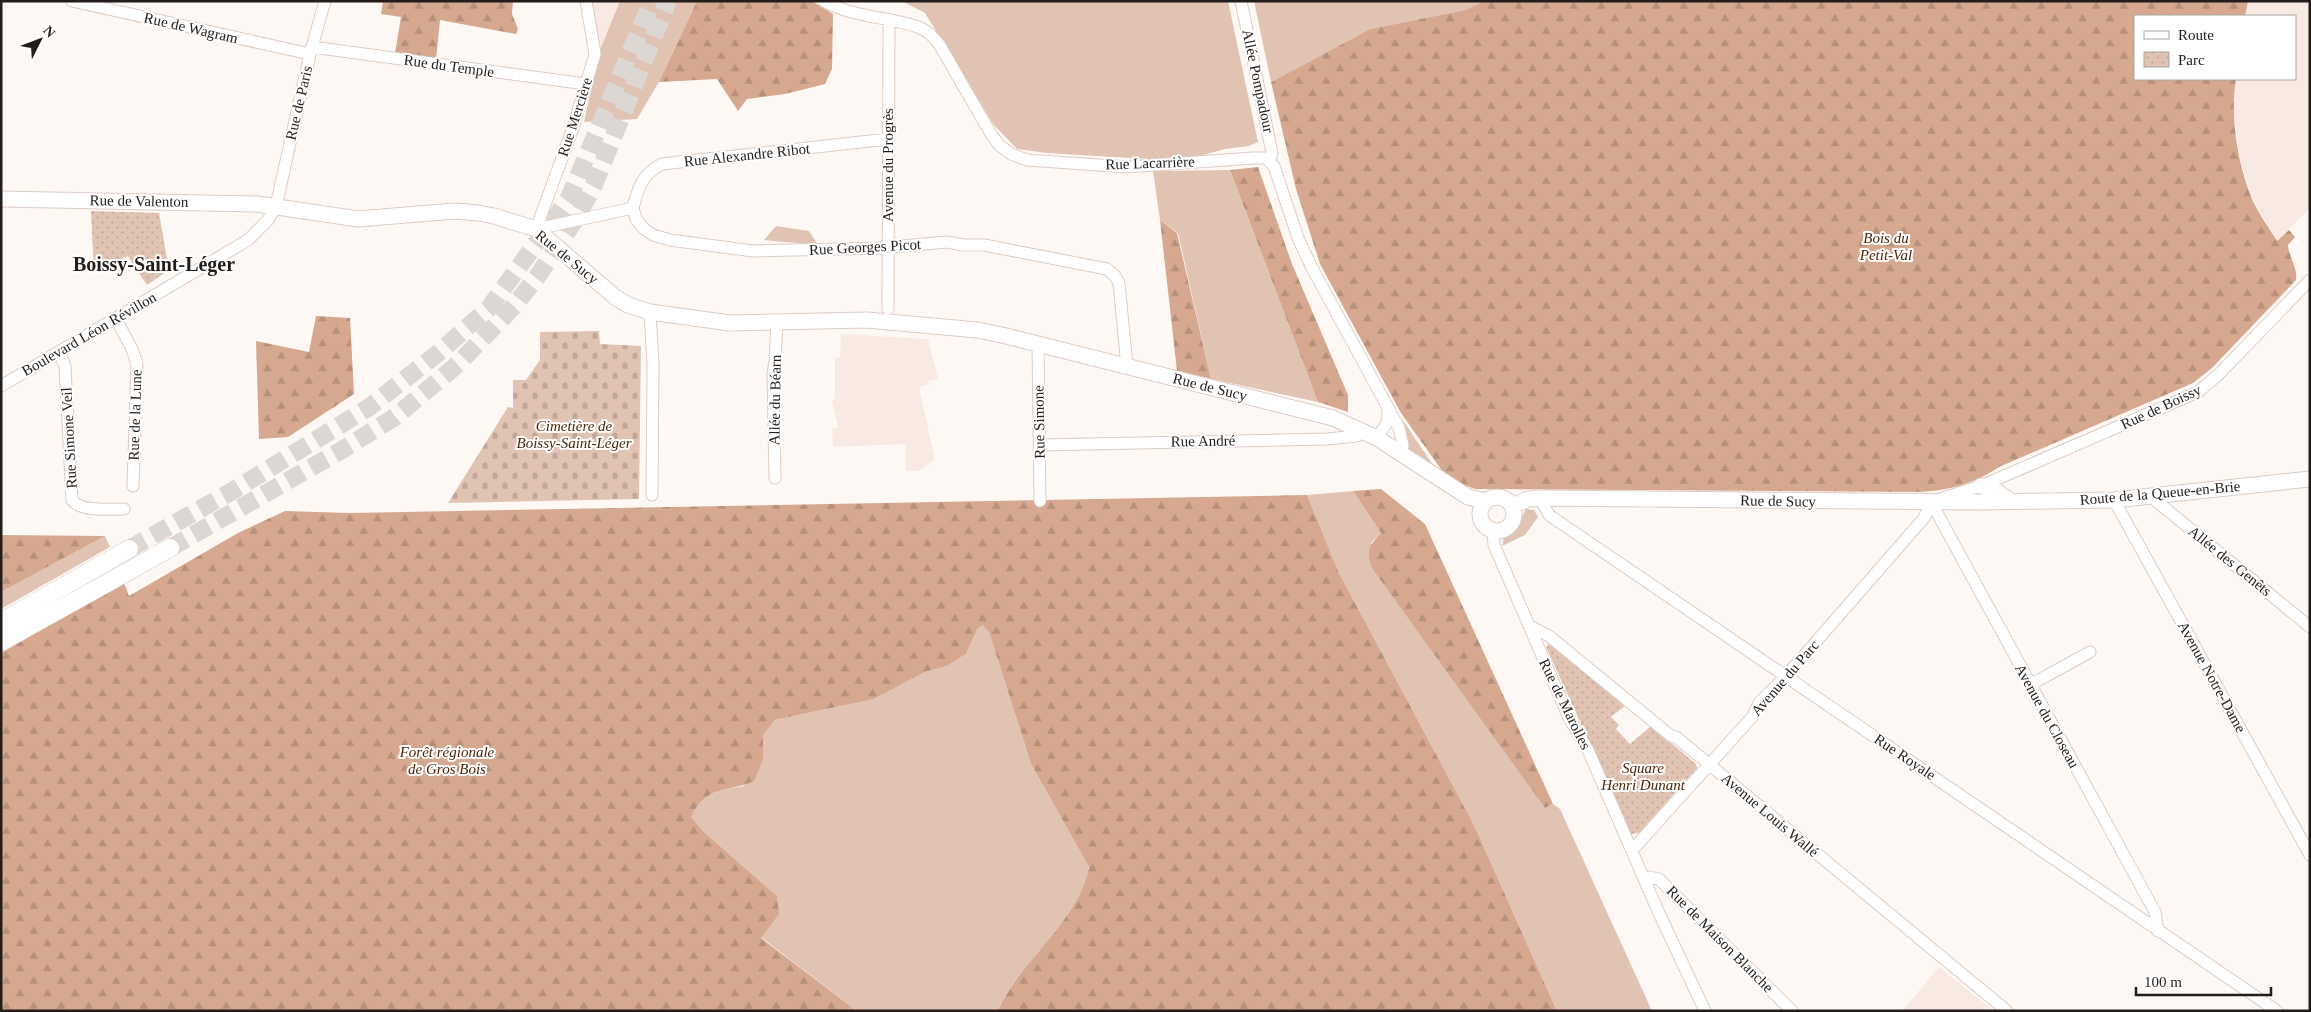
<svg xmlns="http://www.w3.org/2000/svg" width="2311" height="1012" font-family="'Times New Roman',serif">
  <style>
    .built { fill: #f8eae3 }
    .grass { fill: #e1c3b3 }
    .forest { fill: url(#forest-firs) }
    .cemetery { fill: url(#cemetery-stones) }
    .park { fill: url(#park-dots) }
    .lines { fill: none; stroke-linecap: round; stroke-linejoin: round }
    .highway-tunnel { stroke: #ddd7d4; stroke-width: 18; stroke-dasharray: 18 9; stroke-linecap: butt }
    .minor-casing { stroke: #dbccc5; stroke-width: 13 }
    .major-casing { stroke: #dbccc5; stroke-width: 17 }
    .highway-casing { stroke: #dbccc5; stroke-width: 19 }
    .minor { stroke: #fff; stroke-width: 11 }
    .major { stroke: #fff; stroke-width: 15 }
    .highway { stroke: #fff; stroke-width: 18 }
    .labels { text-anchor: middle; stroke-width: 4; stroke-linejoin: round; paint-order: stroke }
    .street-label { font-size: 15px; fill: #221d1a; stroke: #fff }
    .park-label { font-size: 15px; font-style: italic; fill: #4a1f02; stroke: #fff }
    .district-label { font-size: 20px; font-weight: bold; fill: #221d1a; stroke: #fff }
  </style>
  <defs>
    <pattern id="forest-firs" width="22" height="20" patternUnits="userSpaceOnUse" patternTransform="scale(1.25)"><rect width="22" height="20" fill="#d6a88f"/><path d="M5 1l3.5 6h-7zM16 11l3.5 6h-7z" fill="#b7907b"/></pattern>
    <pattern id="cemetery-stones" width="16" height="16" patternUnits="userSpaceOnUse" patternTransform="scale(1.25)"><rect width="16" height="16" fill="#e1c3b3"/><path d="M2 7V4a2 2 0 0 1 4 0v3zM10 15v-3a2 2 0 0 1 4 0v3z" fill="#c1a799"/></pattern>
    <pattern id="park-dots" width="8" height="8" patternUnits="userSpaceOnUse" patternTransform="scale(1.25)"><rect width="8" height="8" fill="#e1c3b3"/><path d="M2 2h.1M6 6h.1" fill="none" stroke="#c1a799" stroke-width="1.8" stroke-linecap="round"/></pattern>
  </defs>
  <rect width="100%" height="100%" fill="#fef8f5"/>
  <path class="built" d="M590,1H620L600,50Z
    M2248,1H2310V208L2277,241L2250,194L2239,153L2233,109L2236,79H2295V16H2245Z
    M841,334L928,339L938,379L928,381L929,384L919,387L935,460L918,471H906L905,444L833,447L832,429L838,427L832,400L835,399V358L840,357Z
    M1939,967L1994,1011H1902Z"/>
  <path class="grass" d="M620,1H697L659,82L637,119L584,122L600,50Z
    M902,1H1228L1258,142L1249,146L1225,149L1181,161L1047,153L1017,149L994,125L925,13Z
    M1254,1H1484L1465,10L1370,29L1271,82Z
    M1230,170L1318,402L1211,379L1178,233L1160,220L1153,171Z
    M776,226L809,231L818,245L764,240Z
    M1404,422L1437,471L1407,449L1400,424Z
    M1353,491L1381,533L1371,543L1545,808L1553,804L1560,809L1652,1011H1557L1474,825L1339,573L1307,495Z
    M1526,509L1534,510L1538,517L1525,535L1502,546L1504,537L1516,527Z
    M105,536L110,547L1,609V592Z
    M983,624L989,632L1031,764L1089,867C1078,923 1019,961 998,1011H857L761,937L778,914L777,896L704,832L691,817C703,792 718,790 744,786L763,759V735L775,720L874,699L925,672L947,666L966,654L978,628Z"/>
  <path class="forest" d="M383,1H513L512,14L518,29L516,34L440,20L436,59L395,53L401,17L381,14Z
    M697,1H812L833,14L832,69L825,84L785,94L747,99L738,111L717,79L659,82Z
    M1484,1H2248L2245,16H2135V79H2236C2230,115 2237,159 2250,194C2256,210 2268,226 2277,241L2289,230L2295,237L2288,245C2289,258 2298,268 2296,280L2212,368L2193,383L1999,467C1974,484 1950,490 1920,492L1475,489L1456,482L1443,472L1401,413L1320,264L1296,189L1271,82L1370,29L1465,10Z
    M1258,167L1292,264L1348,395V412L1318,402L1230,170Z
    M1160,220L1177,233L1211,379L1177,371Z
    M316,316L350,318L354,394L288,437L259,439L256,341L309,352Z
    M1381,489L1425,524L1553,804L1545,808L1372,568C1366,550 1369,546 1381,533L1353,491Z
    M1307,495L1339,573L1474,825L1557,1011H998C1019,961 1078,923 1089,867L1031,764L989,632L983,625L978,628L966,654L947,666L925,672L874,699L775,720L763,735V759L754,781C727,793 707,784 691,817L704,832L777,896L779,914L761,938L857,1011H1V653L124,583L129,596L238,533L285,511L350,513Z
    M1,535L105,536L1,592Z"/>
  <path class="cemetery" d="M599,331L600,344L641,346L639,499L448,503L508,407L513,408V380H526L540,360V332Z"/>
  <path class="park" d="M91,211L159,213L169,270L147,285L128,256L94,271Z
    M1550,643L1626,705L1611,717L1619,725L1616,729L1630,744L1651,726L1696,764L1697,768L1639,833L1631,834L1546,647Z"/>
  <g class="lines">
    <path class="highway-tunnel" d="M170,548L342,450L395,417L458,364L514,306L537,277L577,217L594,185L668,1
      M129,549L234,490L368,408L437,354L489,308L569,198L652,1"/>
    <defs>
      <path id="minor" d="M72,1L310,54
        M586,1L595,54L573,128L536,229L633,208
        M824,1C854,18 886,16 918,27C927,30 933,37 939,44L991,134L999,145L1011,154L1027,160L1127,167L1253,158H1266L1274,166L1298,238L1311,266L1399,428L1403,445L1402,455
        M1241,1L1272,153L1270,161
        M312,47L586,84
        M633,208L636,219L644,229L653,235L670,240L753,251L879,248L947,242L963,245H984L1107,269L1115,276L1119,283L1127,366
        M633,208C638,188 642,174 662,164L888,139
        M888,309L889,21
        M650,312L653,364L652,495
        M116,319L132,349L137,364L133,486
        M1038,344L1040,501
        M59,352L65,366L72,500C81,512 109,509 124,509
        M1,386L248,240L268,220L276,206L310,54L325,1
        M1377,438L1387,423L1388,411
        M1040,445L1327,439L1357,436L1364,430
        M775,478L773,373L775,362L777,322
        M2150,496L2310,627
        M1540,498L1549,515L2277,1011
        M1940,499L1981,486L2198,392L2219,374L2310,280
        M2114,500L2310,855
        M1931,502L2155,912L2158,931
        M1493,531L1494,545L1570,720L1588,750L1658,911L1705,1011
        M1530,626L1549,636L1671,736L1676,737L2007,1011
        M2030,685L2090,652
        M1631,849L1636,846L1753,716L1759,703L1786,676L1924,518L1931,502
        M1644,879L1649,877L1659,879L1792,1011"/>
      <path id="major" d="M1,199L257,204L358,219L454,211L478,213L494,216L536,229L615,297L628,305L650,312L730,323L867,320L977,330L1002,335L1333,418L1377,438L1468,497L1486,501
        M1981,486L1996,491L2011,501
        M1480 514a17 17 0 1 1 34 0a17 17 0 1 1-34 0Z
        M1512,506L1529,499L1540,498L1976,502L2114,500L2310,479"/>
      <path id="highway" d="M1,622L129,549
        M1,642L170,548"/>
    </defs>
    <use href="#minor" class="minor-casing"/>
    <use href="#major" class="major-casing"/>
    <use href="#highway" class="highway-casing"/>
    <use href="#minor" class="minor"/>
    <use href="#major" class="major"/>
    <use href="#highway" class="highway"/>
  </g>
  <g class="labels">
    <g class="street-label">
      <text transform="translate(191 28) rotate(13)" y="5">Rue de Wagram</text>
      <text transform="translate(449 66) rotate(8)" y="5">Rue du Temple</text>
      <text transform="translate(1258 81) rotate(78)" y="5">Allée Pompadour</text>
      <text transform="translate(299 103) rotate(-77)" y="5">Rue de Paris</text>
      <text transform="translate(575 117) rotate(-72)" y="5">Rue Mercière</text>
      <text transform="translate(747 155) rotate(-6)" y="5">Rue Alexandre Ribot</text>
      <text transform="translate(1150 163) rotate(-2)" y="5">Rue Lacarrière</text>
      <text transform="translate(888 165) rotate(-90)" y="5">Avenue du Progrès</text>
      <text transform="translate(139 201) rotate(1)" y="5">Rue de Valenton</text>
      <text transform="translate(865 247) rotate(-3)" y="5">Rue Georges Picot</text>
      <text transform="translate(567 257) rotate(39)" y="5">Rue de Sucy</text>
      <text transform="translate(89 334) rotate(-30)" y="5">Boulevard Léon Révillon</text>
      <text transform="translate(1210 387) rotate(14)" y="5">Rue de Sucy</text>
      <text transform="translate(775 400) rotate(-89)" y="5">Allée du Béarn</text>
      <text transform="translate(2161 407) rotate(-25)" y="5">Rue de Boissy</text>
      <text transform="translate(135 415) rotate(-88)" y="5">Rue de la Lune</text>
      <text transform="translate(1039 422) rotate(-91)" y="5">Rue Simone</text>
      <text transform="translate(69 438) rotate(-93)" y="5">Rue Simone Veil</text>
      <text transform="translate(1203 441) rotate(-1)" y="5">Rue André</text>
      <text transform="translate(2160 493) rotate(-5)" y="5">Route de la Queue-en-Brie</text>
      <text transform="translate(1778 501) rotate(1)" y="5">Rue de Sucy</text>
      <text transform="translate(2230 561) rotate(39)" y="5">Allée des Genêts</text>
      <text transform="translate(2212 677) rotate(61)" y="5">Avenue Notre-Dame</text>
      <text transform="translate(1785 678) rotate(-49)" y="5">Avenue du Parc</text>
      <text transform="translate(1565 704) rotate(64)" y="5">Rue de Marolles</text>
      <text transform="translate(2047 716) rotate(61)" y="5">Avenue du Closeau</text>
      <text transform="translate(1905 757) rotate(34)" y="5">Rue Royale</text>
      <text transform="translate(1770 815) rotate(40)" y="5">Avenue Louis Wallé</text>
      <text transform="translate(1720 939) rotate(45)" y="5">Rue de Maison Blanche</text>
    </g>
    <g class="park-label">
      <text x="1886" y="243">Bois du<tspan x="1886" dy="17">Petit-Val</tspan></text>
      <text x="574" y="431">Cimetière de<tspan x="574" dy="17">Boissy-Saint-Léger</tspan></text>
      <text x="447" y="757">Forêt régionale<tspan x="447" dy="17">de Gros Bois</tspan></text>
      <text x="1643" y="773">Square<tspan x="1643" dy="17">Henri Dunant</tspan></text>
    </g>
    <g class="district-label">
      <text x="154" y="271">Boissy-Saint-Léger</text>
    </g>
  </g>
  <rect width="2311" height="1012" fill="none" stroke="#221d1a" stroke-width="5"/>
  <rect x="2134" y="15" width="162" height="65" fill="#ffffff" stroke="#a7a5a3"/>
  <rect x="2144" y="31" width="25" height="8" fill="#ffffff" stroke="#a7a5a3"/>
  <text x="2178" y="40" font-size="15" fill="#221d1a">Route</text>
  <rect x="2144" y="52" width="25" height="15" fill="url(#park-dots)" stroke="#a7a5a3"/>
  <text x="2178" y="65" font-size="15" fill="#221d1a">Parc</text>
  <g transform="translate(40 40) rotate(48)" stroke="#ffffff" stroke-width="4" paint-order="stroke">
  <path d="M0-4L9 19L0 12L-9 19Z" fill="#221d1a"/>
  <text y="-8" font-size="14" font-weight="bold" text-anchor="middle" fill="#221d1a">N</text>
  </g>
  <path d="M2136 987v8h135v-8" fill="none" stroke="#221d1a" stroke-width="2.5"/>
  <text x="2144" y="987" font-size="15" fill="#221d1a" stroke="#ffffff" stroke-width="4" paint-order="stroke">100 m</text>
</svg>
